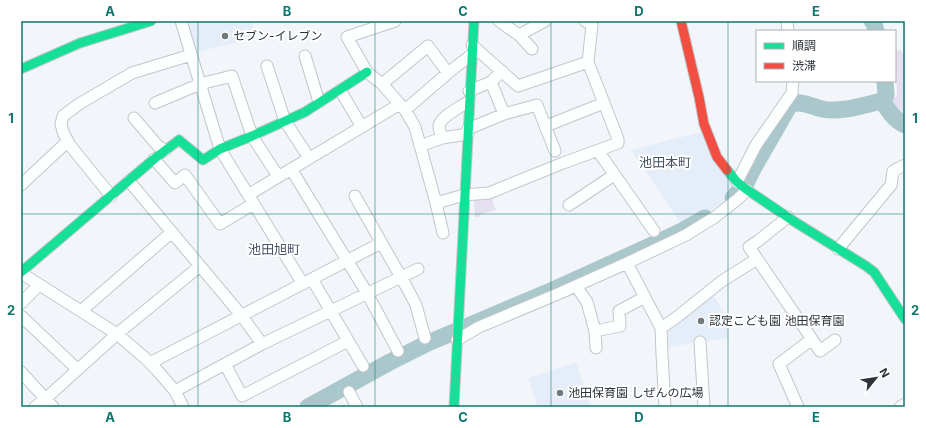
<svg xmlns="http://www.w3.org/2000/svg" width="926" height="428" font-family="Inter,'Noto Sans JP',sans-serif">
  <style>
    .built { fill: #e5edf8 }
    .green { fill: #e6dff0 }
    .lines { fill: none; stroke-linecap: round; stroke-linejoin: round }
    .river { stroke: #aac8cb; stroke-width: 17 }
    .street-casing { stroke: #c2c6cb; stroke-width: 13 }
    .fast-casing { stroke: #c2c6cb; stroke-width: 11 }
    .jam-casing { stroke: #c2c6cb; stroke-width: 11 }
    .street { stroke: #fdfefe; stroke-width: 11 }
    .fast { stroke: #16e098; stroke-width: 9 }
    .jam { stroke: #f24e42; stroke-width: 9 }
    .grid { fill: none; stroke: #0f766e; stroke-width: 1; stroke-opacity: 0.55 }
    .poi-dot { fill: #73787e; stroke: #fff; stroke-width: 1.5 }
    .labels { text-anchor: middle; stroke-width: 4; stroke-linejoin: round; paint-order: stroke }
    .poi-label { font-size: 12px; fill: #2e343c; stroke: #fff; text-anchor: start }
    .neighbourhood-label { font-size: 13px; fill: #485466; stroke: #fff }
    .neatline { fill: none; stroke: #0f766e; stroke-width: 1.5 }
    .grid-label { font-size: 13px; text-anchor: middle; font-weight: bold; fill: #0f766e }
  </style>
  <rect width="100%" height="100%" fill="#f2f6fa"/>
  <path class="built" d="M186,21H251L255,38L193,53Z
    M701,132L739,187L731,197L684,228L631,150Z
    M712,293L725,314L729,338L698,342L666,348L669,327Z
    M576,362L591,407H538L528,378Z"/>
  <path class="green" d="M901,50L905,57V121L897,118L888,99L897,97L896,51Z
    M480,197H491L496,210L481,214L479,217H475L474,201Z"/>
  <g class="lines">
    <path class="river" d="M872,21L874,23L876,31
      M882,101L886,95L885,81
      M733,198L746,183L754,167L789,106C798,98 812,107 822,109C842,113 863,105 882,101C889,111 894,120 905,125
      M308,407L390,362L428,343L553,290L661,241L684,230L705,218"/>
    <defs>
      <path id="street" d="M181,21L220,149L303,284
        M395,21L347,37L367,72L382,84L405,110L415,127L436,203L443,233
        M499,21L519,35L532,49
        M787,21L788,31
        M519,35L545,21
        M472,45L518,86L588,62
        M305,56L319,102
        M267,66L285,121L309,158
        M491,82L504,114
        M382,84L428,46L448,73
        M340,90L362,127
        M469,91L491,82L502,71
        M155,103L200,84L232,76L252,136L278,176
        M405,110L448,73L471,55
        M134,118L158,146L165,150
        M546,126L604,103
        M468,129L504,114L537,105L555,151
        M442,138C441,134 439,130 439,126C440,117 462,106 469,101
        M420,146L442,138L468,134
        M598,151L654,231
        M154,159L175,183L185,175L220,224L253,204
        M291,169L367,293L398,351
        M129,181L242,316L262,344
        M737,182L756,145L792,93L793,81
        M21,185L68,141
        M248,195L400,104
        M111,196L69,144L63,132L61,124L63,116L79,104L132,73L191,55
        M355,196L406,286L416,305L425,338
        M436,203L464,195L489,193L563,163L618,143V139L588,62L592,25L585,21
        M569,205L614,175
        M788,217L758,241L749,247L820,351L835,340
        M838,249L891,185L893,171L905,165
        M627,263L661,328L677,317L722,281L757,259
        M21,273L117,334L145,358L156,369L175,391L183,407
        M312,279L363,366
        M576,286L587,302L595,331L596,348
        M21,303L39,285
        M81,311L172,232
        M21,316L77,369
        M661,328L662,354L665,407
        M595,331L620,326L619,311L645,297
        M457,340L479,327L560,293L627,263L686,235L715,217L739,198L747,190
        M700,342L704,407
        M150,363L381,243
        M225,364L242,396L348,341
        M21,372L53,407
        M175,391L262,344L418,269
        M349,392L357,407
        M35,407L43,401L117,334L200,266
        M798,407L779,364L812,339
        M900,407L905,404"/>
      <path id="fast" d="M21,69L80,43L151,21
        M727,170L737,182L746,189L795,222L866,266L874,272L905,319
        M21,272L154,159L179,140L203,160L220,149L252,136L305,112L367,72
        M454,407L474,21"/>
      <path id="jam" d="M681,21L699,97L704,124L717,157L727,170"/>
    </defs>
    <use href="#street" class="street-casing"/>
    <use href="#fast" class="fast-casing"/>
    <use href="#jam" class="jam-casing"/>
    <use href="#street" class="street"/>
    <use href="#fast" class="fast"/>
    <use href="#jam" class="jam"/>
  </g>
  <path class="grid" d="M198,21V407M375,21V407M551,21V407M728,21V407M21,214H905"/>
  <g class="poi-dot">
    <circle cx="225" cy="36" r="4"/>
    <circle cx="701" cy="321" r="4"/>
    <circle cx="560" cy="393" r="4"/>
  </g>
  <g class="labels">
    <g class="poi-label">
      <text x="233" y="40">セブン-イレブン</text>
      <text x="709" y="325">認定こども園 池田保育園</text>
      <text x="568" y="397">池田保育園 しぜんの広場</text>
    </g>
    <g class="neighbourhood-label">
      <text x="665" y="167">池田本町</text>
      <text x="274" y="254">池田旭町</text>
    </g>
  </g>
  <rect width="926" height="428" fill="none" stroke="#ffffff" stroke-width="44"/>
  <rect x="756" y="30" width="140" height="52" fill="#ffffff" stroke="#abaeb1"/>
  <rect x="764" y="43" width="20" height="6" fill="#16e098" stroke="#abaeb1"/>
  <text x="792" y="50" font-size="12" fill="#2e343c">順調</text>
  <rect x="764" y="63" width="20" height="6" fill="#f24e42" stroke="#abaeb1"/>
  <text x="792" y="70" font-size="12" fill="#2e343c">渋滞</text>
  <g transform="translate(876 378) rotate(60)" stroke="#ffffff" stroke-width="3" paint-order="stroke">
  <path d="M0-3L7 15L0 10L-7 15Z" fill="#2e343c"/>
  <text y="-6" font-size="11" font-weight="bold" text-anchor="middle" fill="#2e343c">N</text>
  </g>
  <rect x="22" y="22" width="882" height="384" class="neatline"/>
  <g class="grid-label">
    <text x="110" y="16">A</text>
    <text x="287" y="16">B</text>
    <text x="463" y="16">C</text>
    <text x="639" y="16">D</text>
    <text x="816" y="16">E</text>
    <text x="11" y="123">1</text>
    <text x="915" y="123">1</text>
    <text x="11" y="315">2</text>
    <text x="915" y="315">2</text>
    <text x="110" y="422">A</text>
    <text x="287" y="422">B</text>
    <text x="463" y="422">C</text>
    <text x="639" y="422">D</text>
    <text x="816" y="422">E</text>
  </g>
</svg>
